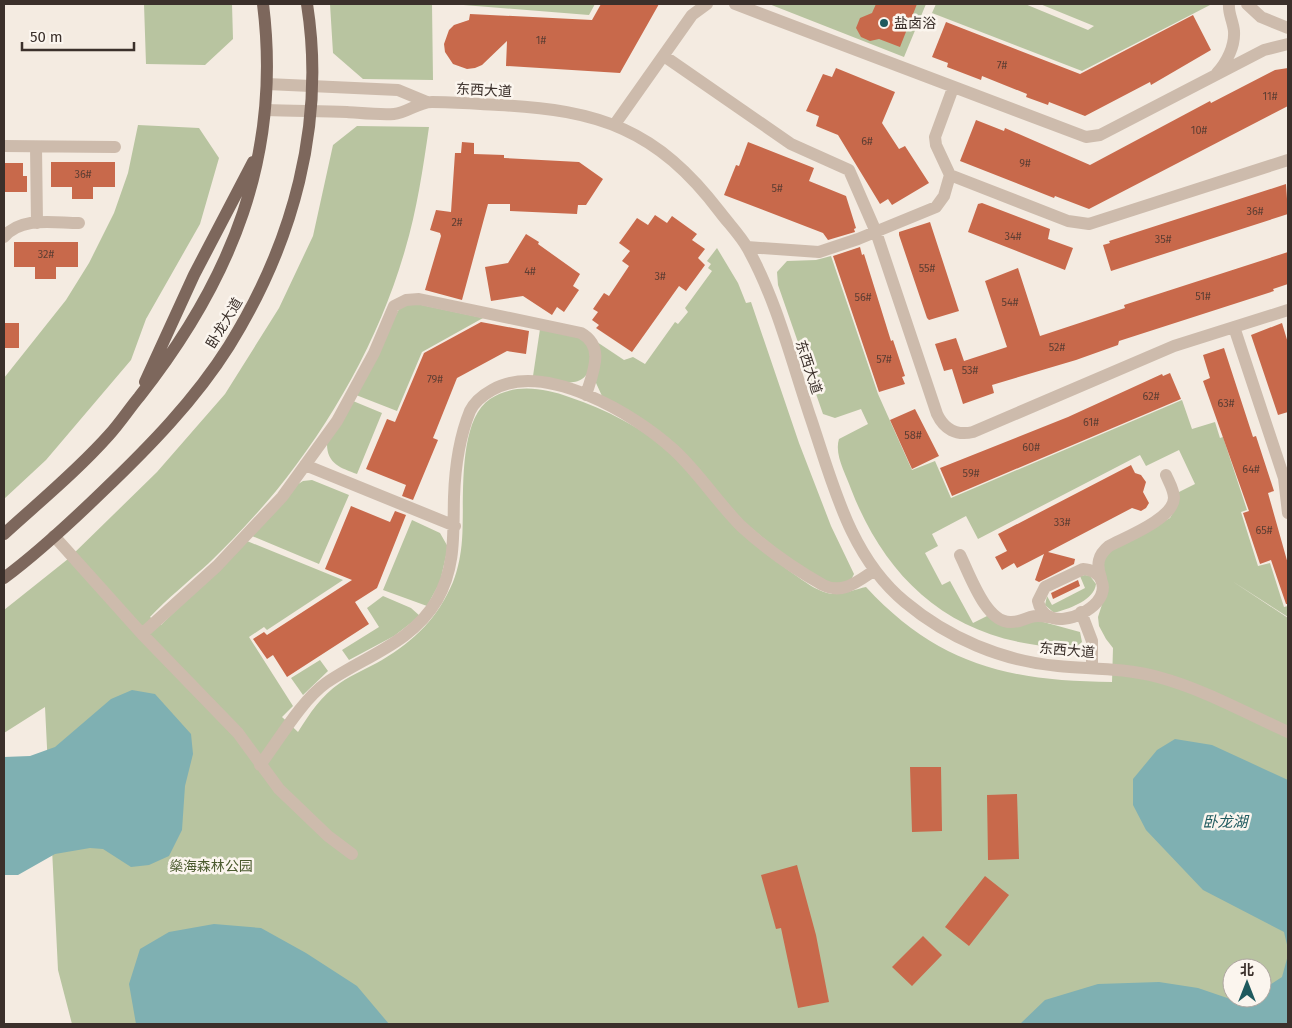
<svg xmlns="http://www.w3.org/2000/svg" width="1292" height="1028" font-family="'Fira Sans','Noto Sans SC',sans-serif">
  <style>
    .green { fill: #b8c4a0; fill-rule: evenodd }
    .water { fill: #7fb0b2 }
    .building { fill: #c8694b }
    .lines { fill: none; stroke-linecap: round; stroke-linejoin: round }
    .minor { stroke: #cdbbac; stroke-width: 12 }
    .major { stroke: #7d675c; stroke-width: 12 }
    .poi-dot { fill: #1f5a5e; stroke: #fbf5ee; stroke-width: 2 }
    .labels { text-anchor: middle; stroke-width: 5; stroke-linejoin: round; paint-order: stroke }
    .number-label { font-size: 11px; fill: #5e3e33 }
    .poi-label { font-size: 14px; fill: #3b302b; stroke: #fbf5ee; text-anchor: start }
    .street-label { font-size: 14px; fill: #3b302b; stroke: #fbf5ee }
    .park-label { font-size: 14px; fill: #4a5a2e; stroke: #fbf5ee }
    .water-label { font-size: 15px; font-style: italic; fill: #1f5a5e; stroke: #fbf5ee }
  </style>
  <rect width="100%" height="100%" fill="#f4ebe1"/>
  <path class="green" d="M144,4H232L233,39L205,65L146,64Z
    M330,4H432L433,80L363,79L333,53Z
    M451,4H595L589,15Z
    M769,4H926L904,57Z
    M936,4H1025L1088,30L1094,26L1040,4H1212L1082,71L932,13Z
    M138,125L199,128L219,158L200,224L146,319L131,360L46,460L4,499V378L66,300L89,263L114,213L128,173Z
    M357,126L429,127C423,168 417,210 405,250C380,337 333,421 276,491C255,516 232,541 209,563C189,581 168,598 150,617L161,625L247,541L343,580L267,630L264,627L249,637L293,706L282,717L298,732C310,713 321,696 340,683C353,674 368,668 382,660C415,640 438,618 453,582C458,569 461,554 462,540C465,503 456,422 490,399C514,383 544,388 569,397C607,410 641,427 671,453C715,494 747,543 798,577C808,584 819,592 832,594C842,595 856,589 866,587C938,665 1009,681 1112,682L1113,648L1106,639L1099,626L1098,617L1105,595L1103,567L1104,558L1111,550L1170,518L1178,504L1179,492L1195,484L1179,450L1146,466L1140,455L978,539L966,516L932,534L938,546L925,553L942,585L950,581L973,623L987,616L1036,620L1080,632L1082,642L1077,646C1061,649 1040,646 1024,643C937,627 882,569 851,489C846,474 834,455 839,439L868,424L861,409L835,418L823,414L778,285L777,272L787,261L816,260L831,256L878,394L912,470L935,461L951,498L1182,400L1192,429L1215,422L1220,438L1223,437L1247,510L1241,512L1258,566L1270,563L1284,607L1288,606V617L1232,581L1288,618V1024H72L58,970L45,707L4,733V610L68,559L157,472L225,394L279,308L313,236L333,145ZM1232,968H1262V998H1232Z
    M717,248L738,283L746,303L751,302L799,443L831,526L854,574L850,582L835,585L800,568L745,523L720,495L602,396L596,383L597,342L624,360L633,357L645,364L675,322L678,324L688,312L685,308L712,271L708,268L711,264L707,261Z
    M406,304H417L483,318L422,352L397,411L356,395L399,309Z
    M540,329L584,339C590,349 591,353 590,365C586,393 551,380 533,376Z
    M353,401L382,413L357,474C341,468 327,464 327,444Z
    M312,480L349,495L319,564L252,536L295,486L303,481Z
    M412,520L440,533L448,547L440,582L427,606L383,590Z
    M1085,575L1090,576L1096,584C1094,600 1071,608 1057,612H1053L1045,605L1047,596L1052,605L1085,588L1080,576Z
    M383,596L411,608L420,616L394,636L349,660L342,650L379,627L367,608Z
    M320,660L328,671L303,695L291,678Z"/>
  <path class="water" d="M132,690L155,694L191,734L193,754L185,786L182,830L169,856L149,865L131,867L103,849L90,848L55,854L18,875H4V757L30,756L55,747L111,699Z
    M1175,739L1212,745L1288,780V949L1284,932L1203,890L1146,830L1133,805V779L1157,750Z
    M214,924L261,928L306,953L357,986L389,1024H136L129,984L140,949L169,932Z
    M1288,955V1024H1020L1045,1000L1098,984L1159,982L1198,988L1242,1003L1250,998H1262V990L1282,977Z"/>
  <path class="building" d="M601,4H659L620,73L506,66L507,41L482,65L475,68L467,69L453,64L445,52L444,44L449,30L454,25L469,20L470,14L592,20Z
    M876,4H917L900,47L879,39L870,41L861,37L856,28L860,18L872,13Z
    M1193,15L1211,50L1151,85L1150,82L1085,116L1049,102L1048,105L1026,97L1027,94L982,76L981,80L947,67L948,63L932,57L946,22L1080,74Z
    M836,68L895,92L882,123L899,149L905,146L929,183L892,205L888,199L880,204L838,135L816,126L819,116L806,111L823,74L832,77Z
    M1288,68V106L1089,209L1055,196L1054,198L960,161L976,120L1004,131L1005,128L1090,165L1210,101L1211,103L1275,70Z
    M462,142L474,143V154L504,155V158L579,162L603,179L586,205H578L577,214L510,211V204H488L462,300L425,290L441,236L440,233L430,230L436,210L451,212L455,153H461Z
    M748,142L814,168L809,181L846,196L856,228L854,229L855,232L828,240L823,233L724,195L736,165L739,166Z
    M51,162H115V187H93V199H72V187H51Z
    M4,163H23V176H27V192H4Z
    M1286,184L1288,214L1111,271L1103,245L1110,243L1109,241Z
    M982,203L1050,229L1048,239L1073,248L1065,270L968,232L978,204Z
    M655,215L667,223L672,216L697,234L692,240L705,249L698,258L705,265L686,291L679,286L632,352L596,328L599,325L592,320L598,312L593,309L604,293L609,296L629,266L622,261L630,251L619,243L637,218L648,225Z
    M930,222L959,311L929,320L927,318L899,235V232Z
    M526,234L539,242L538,244L580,274L573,286L579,290L564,312L557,307L552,315L523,296L491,301L485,267L508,263Z
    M14,242H78V267H56V279H35V267H14Z
    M860,247L862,255L864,254L891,341L893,340L905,376L902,377L905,384L879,392L833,256Z
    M1288,252V284L1273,289L1274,291L1119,341L1118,345L1076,360L992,385L994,393L963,404L952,369L944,371L935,344L956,338L964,361L1007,347L985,281L1018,268L1040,336L1125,308L1124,305Z
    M481,322L529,331L526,354L507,351L457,378L433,438L438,440L413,500L402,496L406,485L366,469L387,419L395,422L424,353Z
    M4,323H19V348H4Z
    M1282,323L1288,343V412L1278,415L1251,335Z
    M1224,348L1253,437L1256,436L1274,491L1268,493L1288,564V604H1286L1271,560L1260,564L1243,513L1249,511L1203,381L1210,378L1203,355Z
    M1170,373L1181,399L952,496L940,468L1068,417L1162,374L1163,376Z
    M915,409L939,456L912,469L890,420Z
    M1131,465L1135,473L1141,475L1146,482L1143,492L1149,503L1146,508L1141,511L1132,508L1048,552L1075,559L1074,564L1039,582L1035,580L1044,554L1017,568L1014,563L1002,570L995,557L1007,551L998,534Z
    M351,506L390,522L395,511L406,515L377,588L355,602L369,624L287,677L273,655L267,659L253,639L264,632L267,635L352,580L325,569Z
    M1078,580L1080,586L1053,599L1051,593Z
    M910,767H941L942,831L912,832Z
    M1017,794L1019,859L988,860L987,795Z
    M797,865L816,935L829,1002L798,1008L781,928L776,929L761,875Z
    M985,876L1009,895L969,946L945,927Z
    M923,936L942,955L912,986L892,967Z"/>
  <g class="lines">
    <path class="minor" d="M735,4L1086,137L1100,135L1264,50L1288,44
      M1247,4L1261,17L1288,28
      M664,56L791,144L849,170L876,232L937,414C944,429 956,436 973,432L1174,346L1288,310
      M1217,73C1227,62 1235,46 1234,31C1233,21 1228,13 1229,4
      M267,84L398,90L427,102
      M266,110C293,111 320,111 347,112C362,113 379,115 394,114C407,113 418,102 432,102C454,102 477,104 499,105C599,110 657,129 720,212C729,224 741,236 748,249C777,301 792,363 811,419C833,484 850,557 905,602C948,638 1002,661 1058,666C1092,669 1125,668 1158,677C1203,689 1246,713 1288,732
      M615,124L692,15L707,4
      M4,146L115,147
      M36,147L37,223
      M950,175L1068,221L1089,224L1288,160
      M4,237C21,216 54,223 79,223
      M747,247L819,252L858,239L936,207L944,196L950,175L936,145L935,137L953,88
      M1234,327L1284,478L1288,513
      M305,465L455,526
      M54,536L142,634L238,733L279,789L328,836L352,854
      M960,555C970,575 986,623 1011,622C1027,622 1027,613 1048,617
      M1083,569C1101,570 1109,587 1097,602C1082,619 1044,630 1038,601L1045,587Z
      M1101,578C1096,564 1098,555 1109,546C1126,537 1173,519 1174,498C1174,490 1169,482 1166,475
      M1081,612L1092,641V668
      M142,634L217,566L282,497L337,421L374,353L394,306L406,300L419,299L581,333C606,347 592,374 586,395
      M260,765C279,740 301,701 326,683C365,656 412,643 437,600C456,567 453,533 454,497C455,468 459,438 470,411C475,401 483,395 492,390C544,360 635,414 674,450C699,473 717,502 741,526C766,549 793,568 823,585C843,595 858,581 875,570"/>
    <path class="major" d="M145,382L194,275L253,162
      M4,534C39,502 77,471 109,435C120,423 129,409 139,397C232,279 282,155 263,4
      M4,578C39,552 71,522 103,491C149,447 195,400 229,346C293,243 326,124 307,4"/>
  </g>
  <circle class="poi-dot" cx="884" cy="23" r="5"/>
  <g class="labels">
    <g class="number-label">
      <text x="541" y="44">1#</text>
      <text x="1002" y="69">7#</text>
      <text x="1270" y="100">11#</text>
      <text x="1199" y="134">10#</text>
      <text x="867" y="145">6#</text>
      <text x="1025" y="167">9#</text>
      <text x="83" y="178">36#</text>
      <text x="777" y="192">5#</text>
      <text x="1255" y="215">36#</text>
      <text x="457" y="226">2#</text>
      <text x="1013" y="240">34#</text>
      <text x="1163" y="243">35#</text>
      <text x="46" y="258">32#</text>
      <text x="927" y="272">55#</text>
      <text x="530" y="275">4#</text>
      <text x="660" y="280">3#</text>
      <text x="1203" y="300">51#</text>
      <text x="863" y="301">56#</text>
      <text x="1010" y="306">54#</text>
      <text x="1057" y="351">52#</text>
      <text x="884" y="363">57#</text>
      <text x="970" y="374">53#</text>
      <text x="435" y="383">79#</text>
      <text x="1151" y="400">62#</text>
      <text x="1226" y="407">63#</text>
      <text x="1091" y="426">61#</text>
      <text x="913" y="439">58#</text>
      <text x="1031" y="451">60#</text>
      <text x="1251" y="473">64#</text>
      <text x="971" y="477">59#</text>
      <text x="1062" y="526">33#</text>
      <text x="1264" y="534">65#</text>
    </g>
    <g class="poi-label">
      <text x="894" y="28">盐卤浴</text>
    </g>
    <g class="street-label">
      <text transform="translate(484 90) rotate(3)" y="5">东西大道</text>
      <text transform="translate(224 323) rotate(-59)" y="5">卧龙大道</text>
      <text transform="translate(809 367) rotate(72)" y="5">东西大道</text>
      <text transform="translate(1067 650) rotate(5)" y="5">东西大道</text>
    </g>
    <g class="park-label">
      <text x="211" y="871">燊海森林公园</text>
    </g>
    <g class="water-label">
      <text x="1225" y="827">卧龙湖</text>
    </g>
  </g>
  <rect width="1292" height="1028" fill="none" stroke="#3b302b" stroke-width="10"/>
  <g transform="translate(1247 983)"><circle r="24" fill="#fbf5ee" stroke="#aea6a0"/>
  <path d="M0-4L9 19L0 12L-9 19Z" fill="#1f5a5e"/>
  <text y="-8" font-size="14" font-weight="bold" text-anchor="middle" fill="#3b302b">北</text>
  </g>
  <path d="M22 42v8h112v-8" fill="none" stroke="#3b302b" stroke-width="2.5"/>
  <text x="30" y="42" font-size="15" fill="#3b302b" stroke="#fbf5ee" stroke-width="4" paint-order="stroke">50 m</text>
</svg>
